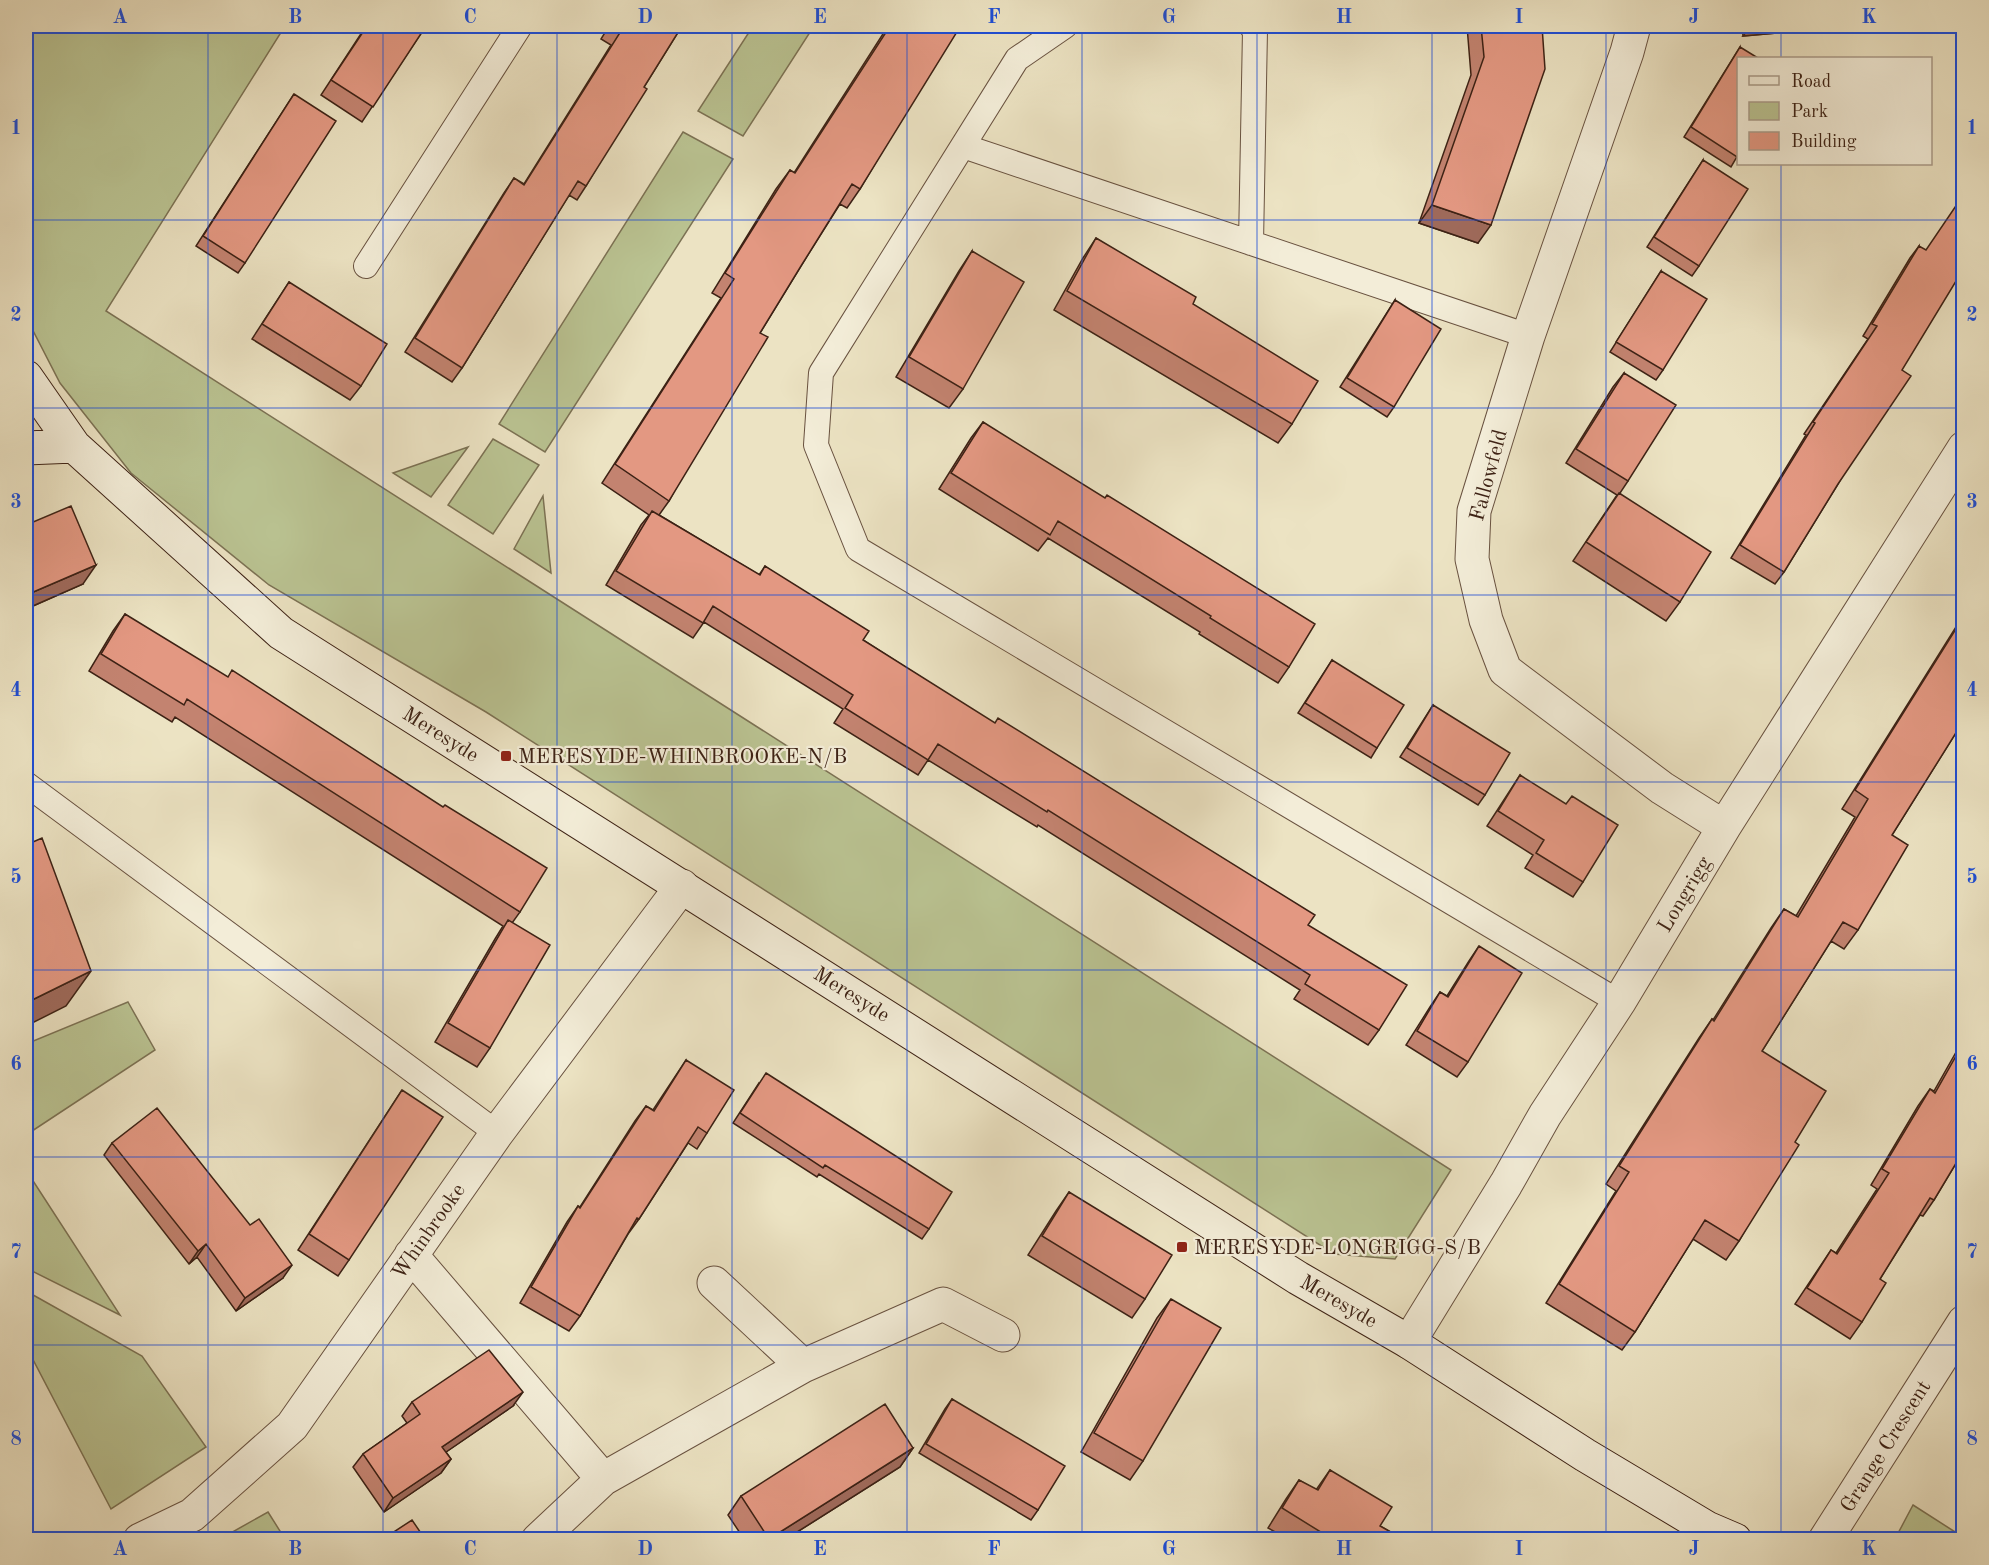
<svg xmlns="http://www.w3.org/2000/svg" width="1989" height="1565" font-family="'Old Standard TT',serif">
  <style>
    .green { fill: #bac392; stroke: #7c7254; stroke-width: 1.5 }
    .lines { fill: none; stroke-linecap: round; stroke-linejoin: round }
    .lane-casing { stroke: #695240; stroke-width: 26 }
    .street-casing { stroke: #695240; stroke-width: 35 }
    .secondary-casing { stroke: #3d2215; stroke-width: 35 }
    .lane { stroke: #f3edd8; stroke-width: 24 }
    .street { stroke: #f3edd8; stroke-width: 33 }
    .secondary { stroke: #f3edd8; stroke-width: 33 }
    .wall { fill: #c38370; stroke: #3d2215; stroke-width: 1.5 }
    .shaded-wall { fill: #9f6a5b; stroke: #3d2215; stroke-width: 1.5 }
    .building { fill: #e39882; stroke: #3d2215; stroke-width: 1.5 }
    .grid { fill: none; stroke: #1d4ed8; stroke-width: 1.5; stroke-opacity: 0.55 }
    .poi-dot { fill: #8f2418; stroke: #f3edd8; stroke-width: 2 }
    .labels { text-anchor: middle; stroke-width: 4.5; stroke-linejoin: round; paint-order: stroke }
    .street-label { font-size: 21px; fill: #3d2215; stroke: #f3edd8 }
    .poi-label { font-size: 21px; fill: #3d2215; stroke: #f3edd8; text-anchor: start }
    .neatline { fill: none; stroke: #1d4ed8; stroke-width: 2 }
    .grid-label { font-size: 20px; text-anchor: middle; font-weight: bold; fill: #1d4ed8 }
  </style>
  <rect width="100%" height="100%" fill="#ece3c3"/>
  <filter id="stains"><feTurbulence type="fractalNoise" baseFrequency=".00333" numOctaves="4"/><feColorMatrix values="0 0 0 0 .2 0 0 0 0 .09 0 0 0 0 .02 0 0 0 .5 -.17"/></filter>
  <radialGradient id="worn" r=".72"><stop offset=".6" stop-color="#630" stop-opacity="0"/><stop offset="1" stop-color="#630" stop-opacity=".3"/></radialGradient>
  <path class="green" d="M26,26H285L106,311L1451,1170L1395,1259L1334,1254L486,712L269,585L131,473L60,383L26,317Z
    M753,26H814L743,136L698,111Z
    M683,132L733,159L545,452L499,424Z
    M493,439L539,465L493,534L448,505Z
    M468,447L431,497L393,473Z
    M543,496L551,573L514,549Z
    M128,1002L155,1050L26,1135V1044Z
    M26,1170L120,1315L26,1268Z
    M26,1291L142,1356L206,1447L111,1509L30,1354L26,1349Z
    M1913,1505L1963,1537V1539H1895Z
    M268,1512L285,1539H220Z"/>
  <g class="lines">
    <defs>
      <path id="lane" d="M1065,26L1017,59L821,373L816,445L858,549L1619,1002
        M1251,26L1255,30L1251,243
        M963,146L1528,336
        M366,266L520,26
        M26,784L497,1133"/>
      <path id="street" d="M1634,26L1627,52L1528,336L1474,511L1472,559L1486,620L1505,670L1662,788L1724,827
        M411,1255L603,1479
        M714,1283L803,1366
        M1409,1342L1506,1184L1545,1115L1619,1002L1724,827L1964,448
        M140,1540L192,1515L292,1426L497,1133L682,886
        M538,1540L603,1479L803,1366L943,1304L1003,1335
        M1825,1540L1964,1322"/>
      <path id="secondary" d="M26,377L74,446L281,633L1298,1278L1409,1342L1585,1455L1707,1528L1735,1540
        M26,448L74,446"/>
    </defs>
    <use href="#lane" class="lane-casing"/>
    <use href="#street" class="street-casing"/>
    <use href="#secondary" class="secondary-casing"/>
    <use href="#lane" class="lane"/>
    <use href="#street" class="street"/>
    <use href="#secondary" class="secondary"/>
  </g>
  <path class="wall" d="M366,26H426L362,122L321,95Z
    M609,26H682L644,87L586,186L577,200L569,195L462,368L452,382L405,352L504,193L514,178L524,184L611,45L601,39Z
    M888,26H957L860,189L847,208L840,204L801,266L760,333L669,501L659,515L759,575L765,566L863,640L1308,925L1379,1030L1368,1045L1294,999L1300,990L1038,825L1037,827L928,760L918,775L834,723L843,709L704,622L693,638L606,585L641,525L649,515L602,483L721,298L712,293L776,189L790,170L794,173Z
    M1467,26H1542L1478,243L1419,223L1471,75Z
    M1742,26H1804L1800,31L1743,36Z
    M1740,47L1738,155L1731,167L1684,137Z
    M294,94L245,263L238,273L196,246Z
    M1703,160L1699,266L1692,276L1647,247Z
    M1096,238L1193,304L1292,424L1278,443L1054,310L1083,258Z
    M1919,246L1902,370L1838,484L1784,572L1775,584L1731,558L1806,435L1804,434L1868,339L1863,336L1910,258Z
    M972,251L963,389L949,408L896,377L959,271Z
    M1661,271L1663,370L1656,380L1610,352Z
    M289,282L361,386L350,400L252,339Z
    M1395,300L1394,407L1387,417L1340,387Z
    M1624,373L1628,481L1620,493L1680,602L1666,621L1573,561L1617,495L1566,463L1613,387Z
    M983,422L1289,667L1278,683L1199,634L1200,632L1048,538L1038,551L939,489L971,438Z
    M26,525L83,584L26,609Z
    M125,614L520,912L512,923L490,1048L477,1067L435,1042L495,939L503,926L175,717L172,722L89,671L113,631Z
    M1964,614V720L1892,835L1858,930L1844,949L1831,941L1762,1051L1795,1142L1739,1241L1726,1260L1693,1239L1635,1332L1622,1350L1546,1303L1616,1191L1606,1184L1699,1038L1712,1019L1713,1020L1771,928L1784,909L1796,916L1855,817L1842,809Z
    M1332,660L1377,748L1371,758L1298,713Z
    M1433,705L1485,795L1478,805L1400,757Z
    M1520,775L1583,882L1573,897L1525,868L1533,855L1487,826Z
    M1479,946L1468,1062L1457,1077L1406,1045L1430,1007L1440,992L1447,996L1469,961Z
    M1964,1038V1150L1934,1200L1923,1216L1920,1215L1880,1279L1862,1322L1850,1339L1795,1304L1831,1250L1836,1253L1877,1189L1871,1185L1918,1106L1930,1089L1934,1091Z
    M686,1060L707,1133L697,1149L688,1143L639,1219L628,1234L580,1316L569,1331L520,1303L567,1222L578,1206L580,1207L635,1121L646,1106L653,1110Z
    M759,1083L929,1229L922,1239L819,1174L817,1177L733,1123Z
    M402,1090L349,1260L338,1276L298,1250Z
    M112,1143L283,1278L236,1311L197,1257L189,1264L104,1155Z
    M1069,1192L1145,1299L1132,1318L1028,1255L1056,1211Z
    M1171,1299L1143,1461L1130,1480L1081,1452L1157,1318Z
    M952,1399L1038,1510L1031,1520L919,1453L945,1409Z
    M412,1402L513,1406L446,1452L451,1459L441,1473L384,1512L353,1467L363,1454L407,1423L402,1416Z
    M913,1448L900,1467L786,1539H744L728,1515L741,1496Z
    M1330,1470L1380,1526L1403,1539H1288L1268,1528L1286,1499L1299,1480L1316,1490Z
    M1964,1474V1487L1958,1484Z"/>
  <path class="shaded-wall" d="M1751,26H1804L1800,31L1743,36Z
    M1432,205L1491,225L1478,243L1419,223Z
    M96,565L83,584L26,609V601L31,593Z
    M91,971L66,1006L26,1026V1003Z
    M206,1244L197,1257L189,1264L198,1251Z
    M292,1265L283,1278L236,1311L245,1298Z
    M523,1392L513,1406L433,1461L442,1447Z
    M913,1448L900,1467L786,1539H769Z
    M451,1459L441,1473L384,1512L393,1498Z"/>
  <path class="building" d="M367,26H426L373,107L331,80Z
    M612,26H682L644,87L647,89L586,186L578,181L462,368L415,338L514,178L524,185L621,31Z
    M890,26H957L960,27L860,189L852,184L801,266L760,333L768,337L669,501L615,464L734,279L725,273L757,222L790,170L795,173Z
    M1481,26H1542L1545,69L1491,225L1432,205L1484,57Z
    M1740,47L1758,58H1738V155L1737,157L1691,127Z
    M294,94L336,121L245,263L203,236Z
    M1703,160L1748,189L1699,266L1654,237Z
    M1964,194V268L1902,370L1911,376L1838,484L1784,572L1740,545L1815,423L1813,422L1877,326L1872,324L1919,246L1926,250Z
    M1096,238L1196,297L1193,304L1318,381L1292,424L1067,291Z
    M972,251L1024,282L963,389L909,357Z
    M1661,271L1707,299L1663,370L1616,342Z
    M289,282L387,344L361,386L262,324Z
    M1395,300L1441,329L1394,407L1347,378Z
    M1624,373L1676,405L1628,481L1576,449Z
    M983,422L1105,498L1107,495L1315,624L1289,667L1210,618L1211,616L1058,521L1050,535L951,473Z
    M1619,493L1711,552L1680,602L1586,542Z
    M71,506L96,565L31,593L26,579V525Z
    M652,511L760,575L765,566L869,631L863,640L995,723L998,718L1315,915L1308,925L1407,985L1379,1030L1305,984L1310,975L1048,810L1047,812L938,744L928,760L845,708L853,695L713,606L703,623L616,571Z
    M125,614L228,677L232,670L443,807L445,805L547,868L520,912L187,699L184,705L101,654Z
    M1964,616V720L1892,835L1908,845L1858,930L1843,922L1762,1051L1826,1091L1795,1142L1799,1145L1739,1241L1705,1220L1635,1332L1559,1284L1629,1172L1619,1166L1712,1019L1714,1021L1784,909L1798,917L1868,799L1855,790Z
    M1332,660L1404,705L1377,748L1305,703Z
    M1433,705L1510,753L1485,795L1407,748Z
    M1520,775L1566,804L1572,796L1618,825L1583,882L1536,853L1544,840L1498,811Z
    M42,838L91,971L26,1003V845Z
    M508,920L550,945L490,1048L448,1023Z
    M1479,946L1522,973L1468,1062L1417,1031L1440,992L1448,997Z
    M1964,1042V1150L1934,1200L1930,1198L1880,1279L1886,1283L1862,1322L1807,1288L1831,1250L1837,1254L1889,1173L1882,1169L1930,1089L1935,1093Z
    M686,1060L734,1090L707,1133L698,1127L639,1219L637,1218L580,1316L531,1287L578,1206L580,1208L646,1106L654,1111Z
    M766,1073L952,1192L929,1229L825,1165L823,1168L740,1113Z
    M402,1090L443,1117L349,1260L309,1234Z
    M157,1108L250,1225L259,1219L292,1265L245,1298L206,1244L198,1251L112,1143Z
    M1069,1192L1172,1255L1145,1299L1042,1236Z
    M1171,1299L1221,1328L1143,1461L1094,1433Z
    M489,1350L523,1392L442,1447L451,1459L393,1498L363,1454L420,1414L412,1402Z
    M952,1399L1065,1466L1038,1510L926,1444Z
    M885,1404L913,1448L769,1539L741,1496Z
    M1330,1470L1392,1507L1380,1526L1403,1539H1332L1282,1508L1299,1480L1318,1490Z
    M412,1520L425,1539H383Z
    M723,1535L726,1539H717Z"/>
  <path class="grid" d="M208,26V1540M383,26V1540M557,26V1540M732,26V1540M907,26V1540M1082,26V1540M1257,26V1540M1432,26V1540M1606,26V1540M1781,26V58M1781,164V1540M26,220H1964M26,408H1964M26,595H1964M26,782H1964M26,970H1964M26,1157H1964M26,1345H1964"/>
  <g class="poi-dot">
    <rect x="500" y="750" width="12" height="12" rx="3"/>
    <rect x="1176" y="1241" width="12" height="12" rx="3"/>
  </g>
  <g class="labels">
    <g class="street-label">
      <text transform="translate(1488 475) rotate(-75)" y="7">Fallowfeld</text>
      <text transform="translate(441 734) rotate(32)" y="7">Meresyde</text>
      <text transform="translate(1684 894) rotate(-59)" y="7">Longrigg</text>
      <text transform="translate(852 994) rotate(32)" y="7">Meresyde</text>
      <text transform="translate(428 1231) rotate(-55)" y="7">Whinbrooke</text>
      <text transform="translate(1339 1301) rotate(30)" y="7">Meresyde</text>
      <text transform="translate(1885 1446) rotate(-58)" y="7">Grange Crescent</text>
    </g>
    <g class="poi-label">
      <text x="518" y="763">MERESYDE-WHINBROOKE-N/B</text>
      <text x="1194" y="1254">MERESYDE-LONGRIGG-S/B</text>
    </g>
  </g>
  <rect width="1989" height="1565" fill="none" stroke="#ece3c3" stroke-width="66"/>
  <rect x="1737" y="57" width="195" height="108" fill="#f3edd8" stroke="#aa9c8a" stroke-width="1.5"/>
  <rect x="1749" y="76" width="30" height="9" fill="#f3edd8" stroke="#aa9c8a" stroke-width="1.5"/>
  <text x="1791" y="87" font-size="18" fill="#3d2215">Road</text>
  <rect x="1749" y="102" width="30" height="18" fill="#bac392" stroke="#aa9c8a" stroke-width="1.5"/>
  <text x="1791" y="117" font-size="18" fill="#3d2215">Park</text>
  <rect x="1749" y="132" width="30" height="18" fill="#e39882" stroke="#aa9c8a" stroke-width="1.5"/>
  <text x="1791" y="147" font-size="18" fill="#3d2215">Building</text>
  <rect x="33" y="33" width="1923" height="1499" class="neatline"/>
  <g class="grid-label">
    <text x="120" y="23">A</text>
    <text x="295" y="23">B</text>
    <text x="470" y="23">C</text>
    <text x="645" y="23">D</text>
    <text x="820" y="23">E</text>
    <text x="994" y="23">F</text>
    <text x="1169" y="23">G</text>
    <text x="1344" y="23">H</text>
    <text x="1519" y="23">I</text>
    <text x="1694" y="23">J</text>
    <text x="1869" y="23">K</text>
    <text x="16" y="134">1</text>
    <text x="1972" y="134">1</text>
    <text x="16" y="321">2</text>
    <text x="1972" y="321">2</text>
    <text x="16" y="508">3</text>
    <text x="1972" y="508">3</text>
    <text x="16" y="696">4</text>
    <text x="1972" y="696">4</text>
    <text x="16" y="883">5</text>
    <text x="1972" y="883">5</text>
    <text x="16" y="1070">6</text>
    <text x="1972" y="1070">6</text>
    <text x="16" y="1258">7</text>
    <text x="1972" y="1258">7</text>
    <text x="16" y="1445">8</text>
    <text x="1972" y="1445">8</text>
    <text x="120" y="1555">A</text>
    <text x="295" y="1555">B</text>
    <text x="470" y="1555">C</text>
    <text x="645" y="1555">D</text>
    <text x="820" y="1555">E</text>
    <text x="994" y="1555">F</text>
    <text x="1169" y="1555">G</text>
    <text x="1344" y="1555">H</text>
    <text x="1519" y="1555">I</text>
    <text x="1694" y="1555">J</text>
    <text x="1869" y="1555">K</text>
  </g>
  <rect width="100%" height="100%" filter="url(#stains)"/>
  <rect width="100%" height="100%" fill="url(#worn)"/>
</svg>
